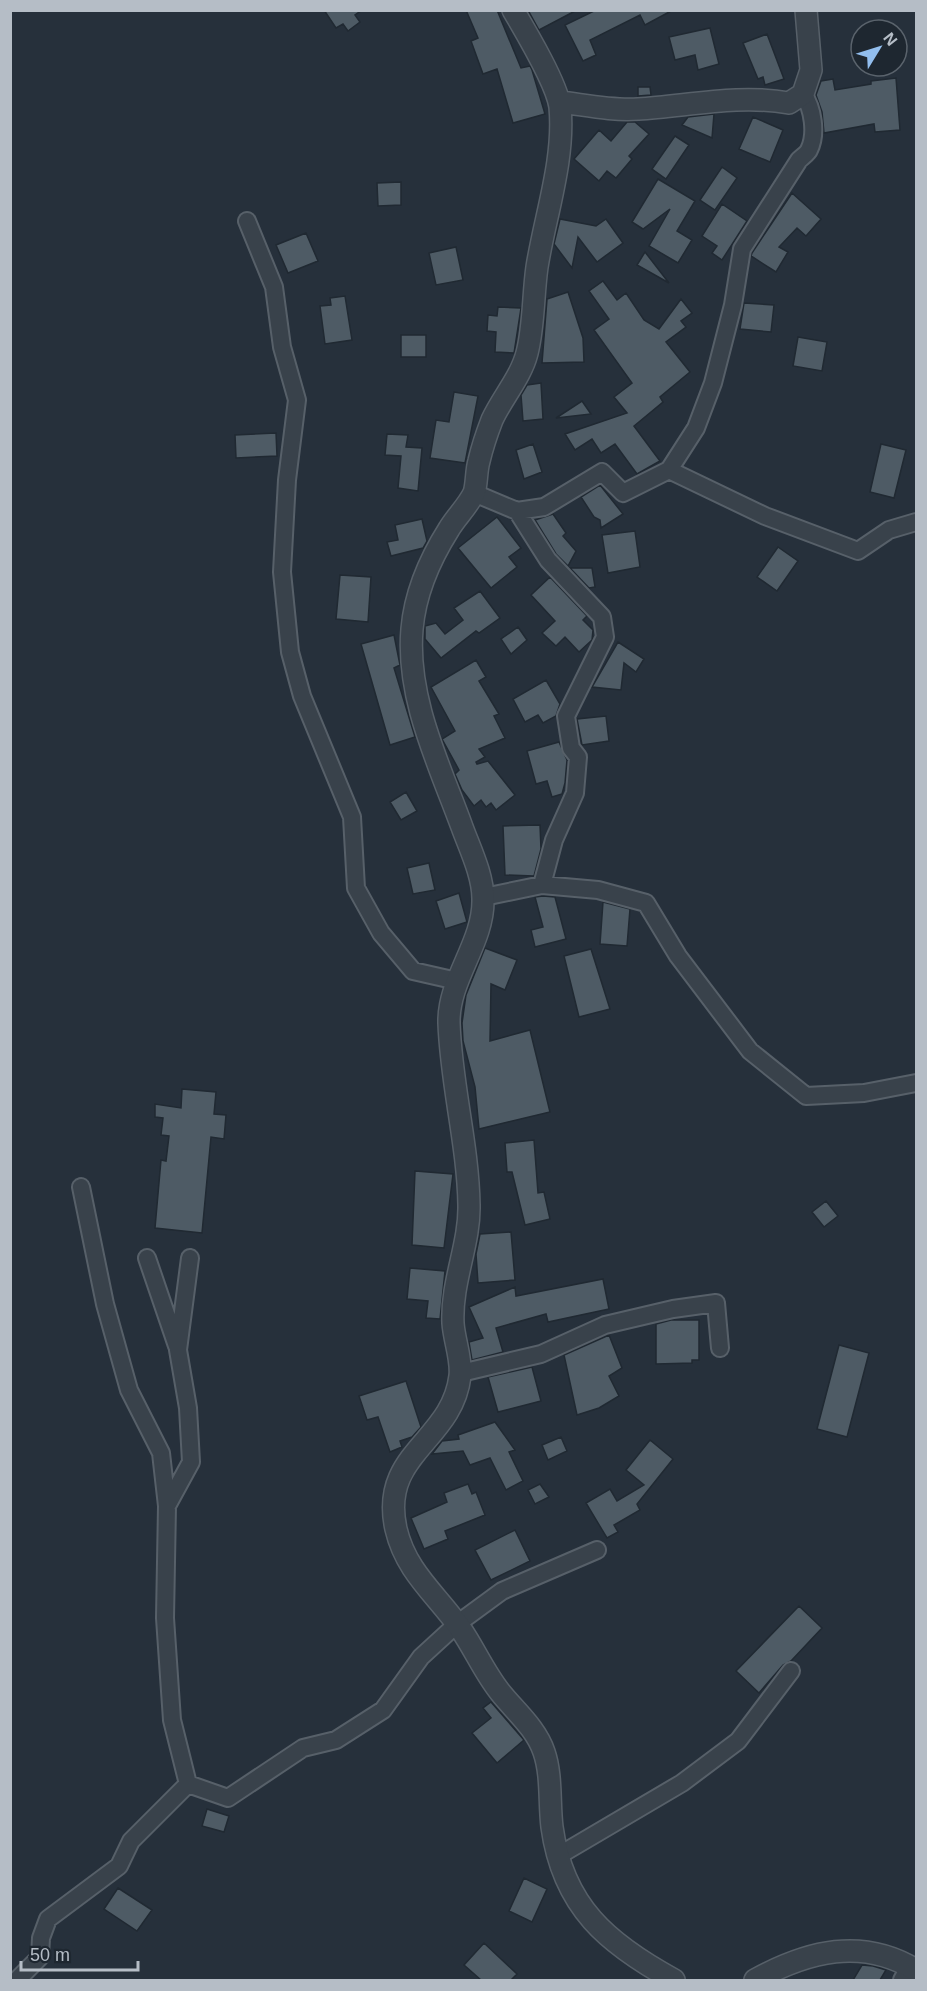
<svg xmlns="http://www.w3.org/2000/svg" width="927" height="1991" font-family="Arial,sans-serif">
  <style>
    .building { fill: #4e5b65; stroke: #202932; stroke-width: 1.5 }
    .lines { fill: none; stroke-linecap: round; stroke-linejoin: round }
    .minor-casing { stroke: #576069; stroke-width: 20 }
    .tertiary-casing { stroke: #576069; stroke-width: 24 }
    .minor { stroke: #39424b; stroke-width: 16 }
    .tertiary { stroke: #39424b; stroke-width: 21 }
  </style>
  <rect width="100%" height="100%" fill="#26303b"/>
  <path class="building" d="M324,10H362L355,15L360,22L348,31L343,24L336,28Z
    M466,10H497L521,68L530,66L532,70L545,114L513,123L497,69L483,74L471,41L478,38Z
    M528,10H577L539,30Z
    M596,10H673L645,25L640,15L590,40L596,55L583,61L565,25Z
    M710,28L719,64L698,70L695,55L675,60L669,37Z
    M767,34L784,79L765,85L763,77L758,79L743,43Z
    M896,78L900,130L875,132L874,124L824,133L822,112L816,95L821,81L833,79L835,90L871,84V81Z
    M638,87H650L651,95L638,96Z
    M714,114L712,138L682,125L688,117Z
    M753,117L783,130L770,162L739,149Z
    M627,122H635L649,134L629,156L632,159L616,178L607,171L599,181L574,159L599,130L611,141Z
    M675,136L689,145L666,179L652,169Z
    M722,167L737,178L715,210L700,200Z
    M658,179L695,201L677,231L692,240L678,263L649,246L670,209L643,229L632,222Z
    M401,182V205L378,206L377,183Z
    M792,193L821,219L806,236L797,228L779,247L788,252L776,272L751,256L752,253Z
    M722,204L747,221L722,260L712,253L717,246L702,236Z
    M560,219L596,226L606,219L623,243L597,262L578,237L572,268L554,244Z
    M306,233L318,261L288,273L276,245Z
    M456,247L463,280L436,285L429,253Z
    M645,252L669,283L637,265Z
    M603,281L617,300L626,293L644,320L659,329L681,299L692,313L681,321L686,327L666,342L690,372L660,397L663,402L634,426L660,461L637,474L615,444L601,453L592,439L575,450L565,434L627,413L614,397L632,383L594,330L609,319L589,291Z
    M568,292L583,338L584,362L542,363L547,299Z
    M345,296L352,340L325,344L320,306L331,305L330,298Z
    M744,303L774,305L771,332L740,329Z
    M498,307L521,308L514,353L495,352L496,332L487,331L488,315L497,316Z
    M401,335H426V357H401Z
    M798,337L827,342L822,371L793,366Z
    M541,383L543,419L523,421L521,395L527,385Z
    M454,392L478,396L465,463L430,458L436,420L449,422Z
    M582,401L591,414L556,418Z
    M276,433L277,456L236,458L235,435Z
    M387,434L408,435L406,447L422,448L418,491L398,488L401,456L385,455Z
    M533,444L542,472L524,479L516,450Z
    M881,444L906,450L894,498L870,492Z
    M600,485L623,514L601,528L600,520L594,517L581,497Z
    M553,514L566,533L563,536L576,551L568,566L556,554L535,520Z
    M497,517L521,548L509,557L517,567L491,588L458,548Z
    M422,519L427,541L423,548L391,556L387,542L398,540L395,525Z
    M635,531L640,567L608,573L602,535Z
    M778,547L798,561L777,591L757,577Z
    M570,568H592L595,587L589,588Z
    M340,575L371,577L368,622L336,619Z
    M550,577L587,616L583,620L593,630L592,640L579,652L565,637L556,646L542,633L555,621L531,595Z
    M480,591L500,618L479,633L476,631L441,658L425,639V626L436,623L445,634L463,620L454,608Z
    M518,627L527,640L511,654L501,639Z
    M394,635L400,665L394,668L415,737L390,745L361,644Z
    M618,642L644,659L636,672L624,663L621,690L592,687Z
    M476,660L486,677L479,681L499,714L494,716L505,738L479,749L485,757L476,762L477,764L488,761L515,795L496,810L491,803L486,807L481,800L474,806L462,790L455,774L459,770L442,739L455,731L431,687Z
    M546,680L560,704L556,716L543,723L538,715L525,722L513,699Z
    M606,716L609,741L582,745L577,719Z
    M559,742L567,760L565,783L562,794L552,797L547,781L536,784L527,751Z
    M406,792L417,811L401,820L390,802Z
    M540,825L541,849L534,876L505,875L503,826Z
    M429,863L435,890L413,894L407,868Z
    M459,893L467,922L445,929L436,901Z
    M543,896L555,897L566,939L535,947L531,930L543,927L535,897Z
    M603,902L630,909L627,946L600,944Z
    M485,948L517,960L505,990L491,984L490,1041L530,1030L550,1112L479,1129L475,1087L463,1041L462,1023L466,995Z
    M591,949L610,1009L579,1017L564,956Z
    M182,1089L216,1092L214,1114L226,1115L224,1139L211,1137L202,1233L155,1228L161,1160L166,1161L169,1136L161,1135L163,1118L155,1117V1104L181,1108Z
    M534,1140L538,1193L544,1192L550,1219L525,1225L512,1172H507L505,1143Z
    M415,1171L453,1174L444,1248L412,1245Z
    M826,1201L838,1216L824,1227L812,1212Z
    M511,1232L515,1280L478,1283L476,1254L480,1234Z
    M410,1268L445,1271L440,1319L426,1318L428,1301L407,1299Z
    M603,1279L609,1309L548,1322L546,1314L496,1328L503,1352L472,1360L469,1342L483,1338L469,1307L515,1287L516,1296Z
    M671,1320H699V1360H692V1363L656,1364V1324Z
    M609,1335L622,1368L609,1376L619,1396L599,1408L577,1415L564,1355Z
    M839,1345L869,1353L847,1437L817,1429Z
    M532,1367L541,1401L498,1412L488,1377Z
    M406,1381L421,1427L412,1437L400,1441L402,1447L390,1452L378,1417L367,1420L359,1396Z
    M495,1422L515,1450L509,1452L523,1481L506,1490L490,1458L470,1465L463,1451L432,1454L442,1441L459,1439L458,1435Z
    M561,1437L567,1451L548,1460L542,1445Z
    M650,1440L673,1459L637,1504L640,1510L614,1525L618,1532L607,1538L586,1503L610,1489L617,1501L644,1485L626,1470Z
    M468,1484L472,1494L476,1492L485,1515L445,1531L448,1539L424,1549L411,1518L447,1502L444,1493Z
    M540,1484L549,1497L535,1504L528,1490Z
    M515,1530L530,1561L491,1580L475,1550Z
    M799,1606L822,1628L791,1661L783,1665L759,1693L736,1671Z
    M491,1702L524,1740L497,1763L472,1733L491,1718L483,1708Z
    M207,1809L229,1816L224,1832L202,1826Z
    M524,1878L547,1889L532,1922L509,1911Z
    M118,1888L152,1910L137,1931L104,1909Z
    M484,1943L517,1974L511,1980H481L464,1965Z
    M862,1965L873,1966L886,1970L880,1980H853Z"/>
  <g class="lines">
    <defs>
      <path id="minor" d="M247,221L274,287L282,347L297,400L287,480L282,572L290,652L302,696L352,817L356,888L381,933L413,971L457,981
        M669,470L696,428L713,383L733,305L742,249L799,160C802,157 808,153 809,150C817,134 813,108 803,94
        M474,493L517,511L544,507L602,472L623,493L669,470L765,516L858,551L889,530L916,522
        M517,511L548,560L602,617L605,637L566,716L571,748L578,757L575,793L554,840L542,885
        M484,897L542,885L598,890L646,903L678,956L750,1051L806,1096L864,1093L916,1083
        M81,1187L105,1304L129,1390L161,1453L167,1506
        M147,1258L177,1346
        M190,1258L178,1350L188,1408L191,1462L167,1506L165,1618L172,1720L188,1784L228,1798L303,1748L336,1740L383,1710L421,1657L457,1624L502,1591L597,1550
        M461,1373L541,1354L605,1325L673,1309L716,1303L720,1348
        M558,1856L682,1783L738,1741L791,1671
        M17,1980L40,1957L41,1938L48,1919L119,1866L131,1841L188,1784
        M902,1980L910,1966"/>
      <path id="tertiary" d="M513,10C526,32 557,84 560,107C565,160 545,216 537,267C533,295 534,326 527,353C521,377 502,398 492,420C487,433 482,448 479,461C476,471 477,484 474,493C468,506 456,517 449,529C430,559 415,594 412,629C406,698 439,764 462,827C470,849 483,875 483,899C484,943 448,979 449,1023C451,1084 468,1144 469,1205C470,1244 451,1282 453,1323C454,1340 462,1359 460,1376C452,1442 379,1453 396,1529C406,1572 436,1594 460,1628C474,1648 484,1672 500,1692C515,1711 536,1728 544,1752C552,1775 549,1803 552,1827C563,1907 608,1944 674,1980
        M560,102C585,105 613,111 638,109C688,106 739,94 789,103L803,94L811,70L806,10
        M755,1980C808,1951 862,1937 916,1970"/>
    </defs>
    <use href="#minor" class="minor-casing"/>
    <use href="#tertiary" class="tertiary-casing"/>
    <use href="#minor" class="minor"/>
    <use href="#tertiary" class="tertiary"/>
  </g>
  <rect width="927" height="1991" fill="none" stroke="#b5bdc6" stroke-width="24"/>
  <g transform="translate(879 48) rotate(52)"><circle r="28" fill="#1e2730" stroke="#5a636c" stroke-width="1.5"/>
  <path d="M0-4.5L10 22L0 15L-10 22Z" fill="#92beee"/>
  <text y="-9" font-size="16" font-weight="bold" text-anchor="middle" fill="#b5bdc6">N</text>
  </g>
  <path d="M21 1961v9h117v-9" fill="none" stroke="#b5bdc6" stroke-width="3"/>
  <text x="30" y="1961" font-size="18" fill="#b5bdc6" stroke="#1e2730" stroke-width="4.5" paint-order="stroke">50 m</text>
</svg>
